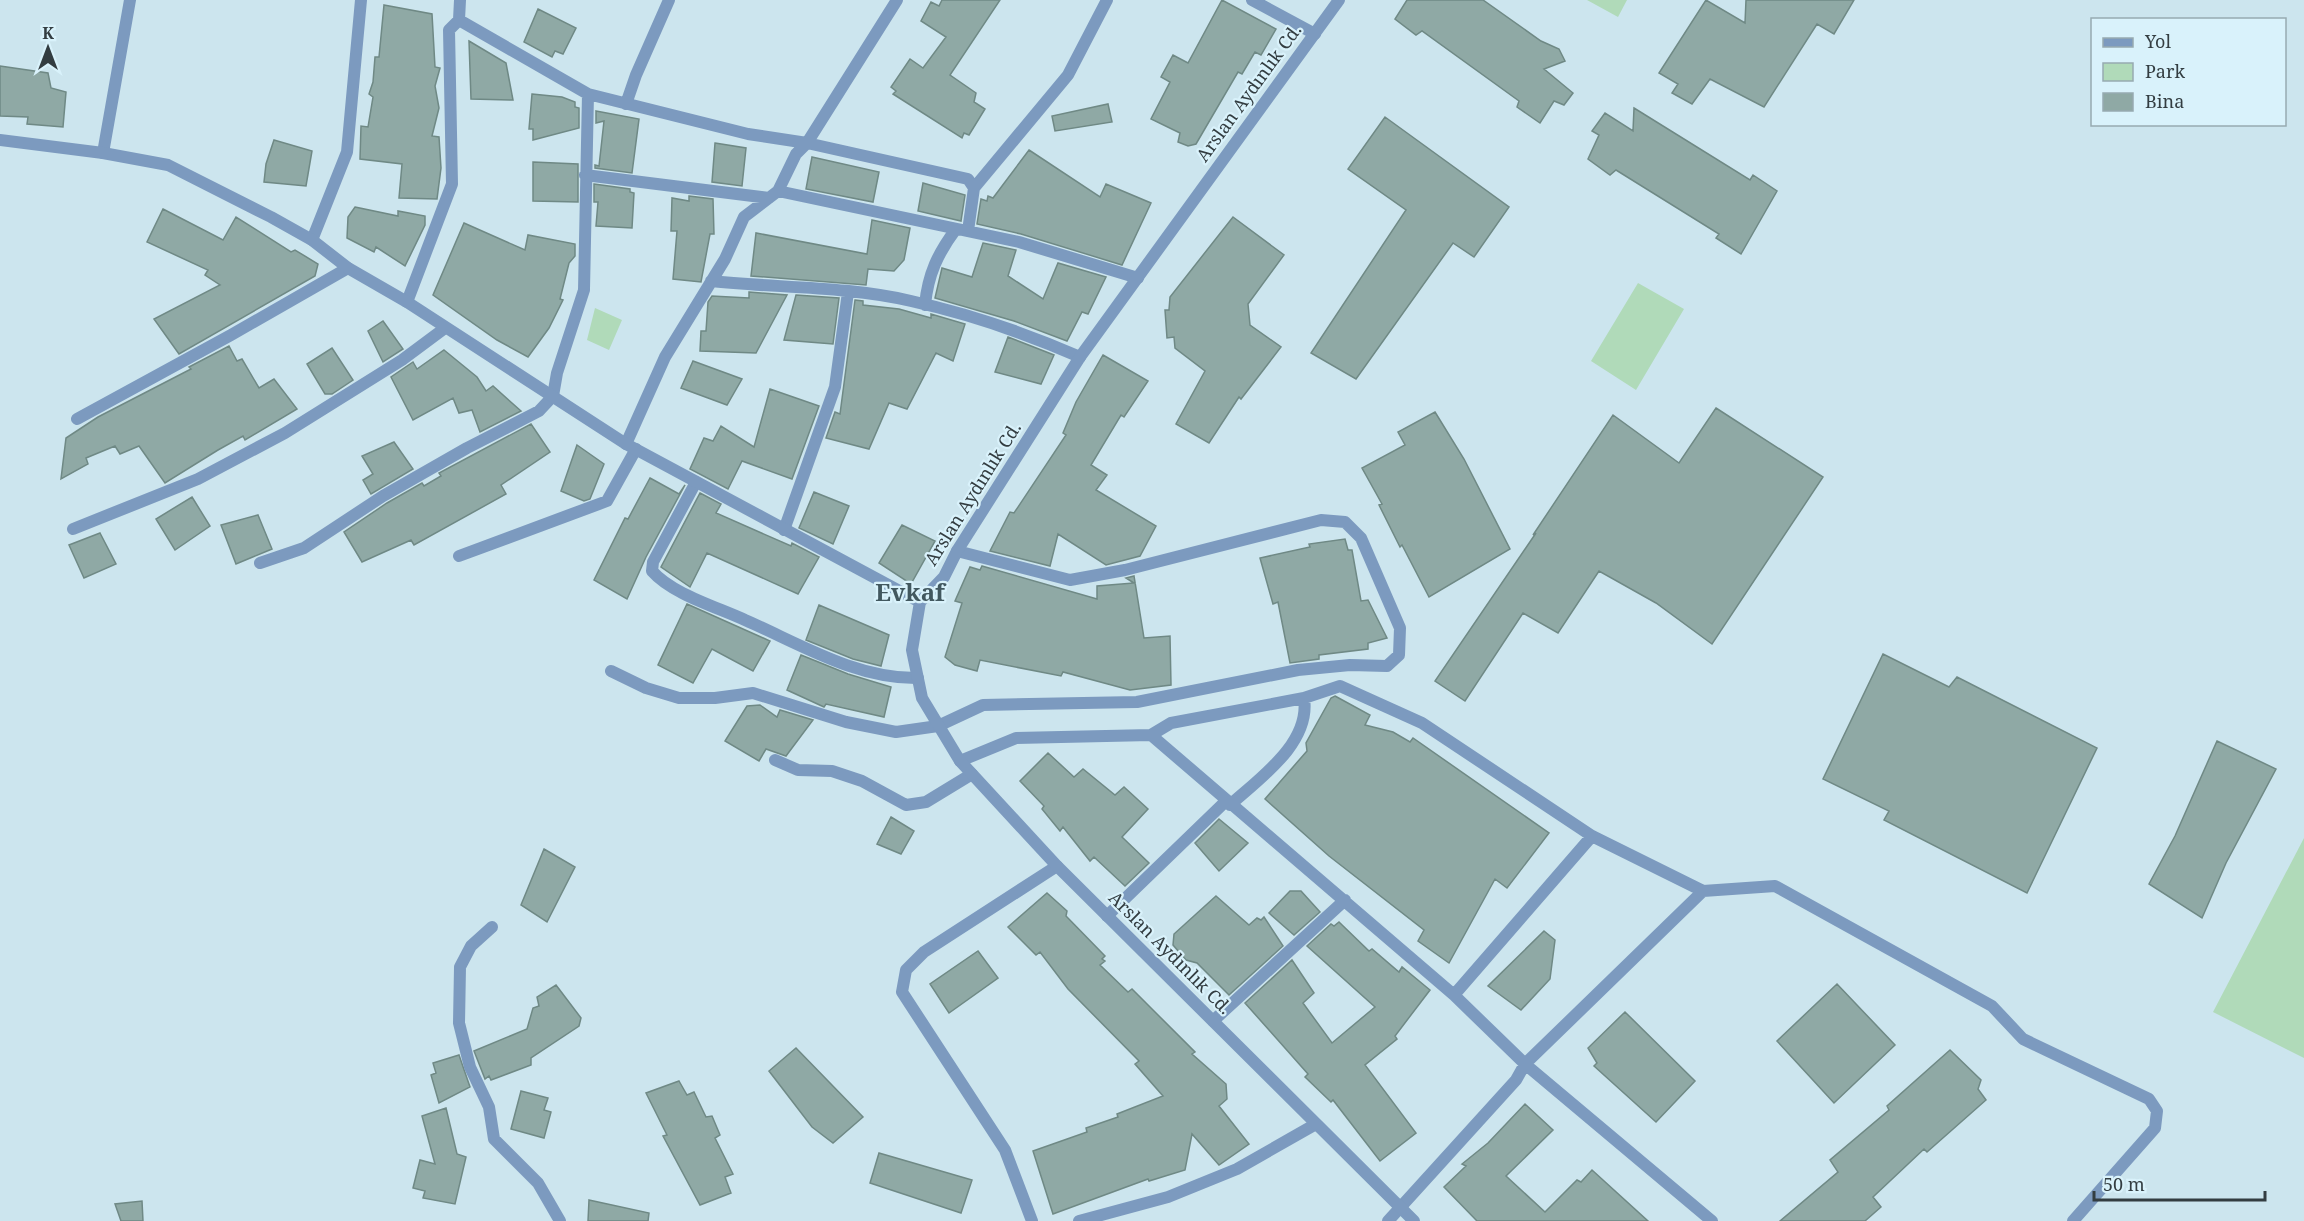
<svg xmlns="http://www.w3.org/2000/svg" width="2304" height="1221" font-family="'Noto Serif',serif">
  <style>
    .green { fill: #b0dab9 }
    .building { fill: #8fa9a5; stroke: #6f8985; stroke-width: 1.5 }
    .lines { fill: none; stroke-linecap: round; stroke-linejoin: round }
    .minor { stroke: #7c9abf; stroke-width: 12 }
    .tertiary { stroke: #7c9abf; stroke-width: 12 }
    .labels { text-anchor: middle; stroke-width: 4.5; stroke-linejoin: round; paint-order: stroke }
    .street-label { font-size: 18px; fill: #333d41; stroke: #d9f2fb }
    .district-label { font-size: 24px; font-weight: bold; fill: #42585f; stroke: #d9f2fb }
  </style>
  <rect width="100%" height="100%" fill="#cce5ee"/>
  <path class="green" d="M1587,0H1627L1618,17Z
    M1638,283L1684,309L1636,390L1591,361Z
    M595,308L622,320L609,350L587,340Z
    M2304,838V1058L2213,1012Z"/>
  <path class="building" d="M942,0H1000L950,75L976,93L974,102L985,109L969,135L964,133L962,138L893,94L896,91L891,87L910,59L923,68L946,37L921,21L931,2L939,6Z
    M1222,0L1276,29L1261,55L1255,52L1242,74L1238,72L1196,144L1188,146L1178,142L1180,133L1151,119L1170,82L1161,77L1173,55L1188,63Z
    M1407,0H1483L1541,41L1559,49L1565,61L1544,69L1573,93L1564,105L1554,101L1540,123L1517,107L1519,101L1422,31L1416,35L1395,19Z
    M1706,0L1745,23L1746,0H1854L1834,34L1817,24L1764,107L1710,79L1692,104L1672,93L1678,84L1659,73Z
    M384,5L432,14L435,67L440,68L435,86L439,108L432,136L439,137L441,168L437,199L399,198L402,164L360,159L361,126L368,127L373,97L369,94L373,82L375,57H379Z
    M538,9L576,28L563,54L555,51L552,57L524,42Z
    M469,41L506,63L513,100L471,99Z
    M0,66L48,73L51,88L66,92L63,127L27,124L28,117L0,116Z
    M532,94L562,97L575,102V107L579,108V128L533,140V129H529Z
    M1108,104L1112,122L1055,131L1052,116Z
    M1634,108L1750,180L1753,175L1777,191L1741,254L1716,238L1719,234L1616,170L1610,175L1588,159L1599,135L1592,131L1605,113L1633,131Z
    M596,111L639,119L632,173L595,168V165L599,166L604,121L596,123Z
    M1385,117L1509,207L1474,257L1453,243L1356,379L1311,353L1406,210L1348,169Z
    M274,140L312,151L306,186L264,182L266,164Z
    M715,143L746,148L742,186L712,182Z
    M1029,150L1100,197L1106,184L1151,203L1122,265L1021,234L977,224L981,199L987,201L988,196L993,198Z
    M812,157L879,172L873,202L806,189Z
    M533,162L578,164V202L533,201Z
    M923,183L965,195L961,221L918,211Z
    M594,184L630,189V192L634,193L632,228L596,226L598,202H594Z
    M689,196L713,199L714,234H710L701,282L673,279L677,231H671L672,198L689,201Z
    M355,207L398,216V211L425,216V225L405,266L376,247L374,252L347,238L348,217Z
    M163,209L223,240L236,217L291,252L295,250L318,264L315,276L179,354L154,319L220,285L205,275L208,270L147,242Z
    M1233,217L1284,255L1248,304L1250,325L1281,347L1241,399L1239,397L1209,443L1176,424L1205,371L1175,348L1174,337L1167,338L1165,310H1169L1170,297Z
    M872,220L910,228L904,260L894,271L868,269L866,285L751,276L756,233L867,254Z
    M464,223L525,250L528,235L575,244V256L569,263L560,299L563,300L549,328L528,357L497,340L433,295Z
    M983,243L1016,250L1008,276L1043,299L1058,263L1106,277L1088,314L1082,312L1067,341L1014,321L935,298L942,268L972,277Z
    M749,292L787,295L756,353L700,351L701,331H706L708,302L712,296L749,298Z
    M796,295L839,298L833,344L784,340Z
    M855,300L863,301V305L899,309L931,318V314L965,324L953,361L936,353L907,409L889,403L869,449L826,438L835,412L840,414Z
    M383,321L403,349L383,362L368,331Z
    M1008,337L1054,355L1041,384L995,372Z
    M229,346L237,361L242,359L259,388L274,379L297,409L245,440L243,436L218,450L165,483L139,446L120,454L115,446L86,458L88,464L61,479L66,438L98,417L191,369L189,367Z
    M332,348L353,380L332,394H325L307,364Z
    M444,350L477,377L486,391L493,386L521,411L480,432L472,410L459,413L453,398L413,420L391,377L413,362L417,369Z
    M1103,355L1148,381L1124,417L1121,415L1091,465L1107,475L1096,490L1156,526L1140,556L1106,565L1058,534L1050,566L990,551L1010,512L1014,513L1066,435L1063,433L1076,402Z
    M693,361L742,379L727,405L681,388Z
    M770,389L819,406L792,479L742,461L728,489L690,469L704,438L713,441L721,426L754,447Z
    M1716,408L1823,477L1712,644L1656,603L1599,571L1558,633L1523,613L1465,701L1435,681L1536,533L1533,535L1613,415L1679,463Z
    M1435,412L1464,459L1510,549L1429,597L1402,545L1400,547L1379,505L1382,504L1362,468L1405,445L1398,432Z
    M531,424L550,452L501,485L506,494L414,545L411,540L362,562L344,532L387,503L422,483L424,486L441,476L439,473Z
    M394,442L413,469L371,494L363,480L373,474L362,456Z
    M577,445L604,464L590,499L584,501L561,491Z
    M650,478L679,494L685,485L646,557L627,599L594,580L625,518L628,519Z
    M814,492L849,506L833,544L799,528Z
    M700,493L721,504L716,513L791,546L792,543L819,557L798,594L707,553L690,587L661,567Z
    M192,497L210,526L175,550L156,519Z
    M258,515L272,549L236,564L221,525Z
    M902,525L935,541L911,584L879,563Z
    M100,533L116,564L84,578L69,545Z
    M1345,539L1348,550H1352L1361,601L1368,600L1387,638L1368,643V649L1319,655V659L1290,663L1278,602L1273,604L1260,558L1310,547L1309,544Z
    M982,566L1097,599V586L1134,583L1126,578L1134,576L1144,638L1170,636L1171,685L1130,690L1063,672L1061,676L980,660L977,671L955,665L945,657L962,603L955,601L970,567L980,570Z
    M687,604L770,641L753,671L712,649L693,683L658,665Z
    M819,605L889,635L881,666L853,659L806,640Z
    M1883,654L1949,687L1957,677L2097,748L2027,893L1884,820L1889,811L1823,779Z
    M801,655L848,674L891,687L884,717L826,704L824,707L787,690Z
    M1335,696L1370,715L1365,725L1393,732L1410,742L1413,738L1549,833L1507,888L1495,879L1449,963L1418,941L1424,930L1329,856L1265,799L1307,751L1306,743L1331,698Z
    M760,705L777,717L780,710L813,720L786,756L766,749L759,761L725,741L747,706Z
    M2217,741L2276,769L2226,863L2202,918L2149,884L2175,836Z
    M1048,753L1074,777L1083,769L1115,795L1124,787L1148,809L1122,837L1149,863L1125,886L1094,857L1090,861L1063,827L1060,831L1042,809L1044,806L1020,781Z
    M891,817L914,831L901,854L877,844Z
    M1219,819L1248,843L1219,871L1195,843Z
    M544,849L575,867L547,922L521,905Z
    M1290,891H1301L1320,912L1294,935L1269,913Z
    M1047,893L1067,911L1066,916L1105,956L1102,959L1105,961L1100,965L1128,992L1132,989L1195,1052L1192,1054L1226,1084L1227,1099L1219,1106L1249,1144L1219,1165L1192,1134L1185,1170L1149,1181L1148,1179L1053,1214L1033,1151L1087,1132L1086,1128L1118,1117L1117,1114L1163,1096L1135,1064L1139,1061L1068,989L1040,952L1036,955L1008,927Z
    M1216,896L1249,925L1257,918L1261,920L1264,917L1283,946L1229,995L1197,963L1186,960L1173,945L1174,934Z
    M1339,922L1369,951L1372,949L1399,972L1402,967L1430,990L1395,1036L1397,1039L1365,1065L1416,1133L1380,1161L1333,1100L1331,1102L1305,1077L1308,1074L1245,1003L1292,960L1314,993L1303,1003L1332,1043L1375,1007L1307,946L1331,924L1334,926Z
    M1544,931L1555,940L1550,979L1521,1010L1488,986Z
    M978,951L998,978L949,1013L930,984Z
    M1837,984L1895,1045L1834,1103L1777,1041Z
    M556,985L581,1018L579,1026L531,1058V1065L491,1080L489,1076L485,1079L474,1051L527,1029L533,1008L539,1006L537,997Z
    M1625,1012L1695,1081L1656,1122L1594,1066L1597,1063L1588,1048Z
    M796,1048L863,1117L833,1143L812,1127L769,1071Z
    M1950,1050L1981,1080L1978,1089L1986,1100L1927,1152L1924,1149L1873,1197L1881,1207L1865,1221H1780L1838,1172L1830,1160L1889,1110L1887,1106Z
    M459,1055L470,1087L439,1103L431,1075L436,1073L433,1063Z
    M679,1081L687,1095L694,1092L706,1117L712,1116L720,1135L715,1138L733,1174L725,1177L731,1193L700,1205L663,1136L667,1135L646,1093Z
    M521,1091L548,1098L544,1110L551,1112L544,1138L511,1129Z
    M1525,1104L1553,1130L1506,1176L1545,1212L1577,1180L1581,1182L1592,1170L1648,1221H1477L1444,1187L1466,1166L1462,1164L1488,1143Z
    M446,1108L457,1154L466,1157L455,1204L423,1198L425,1191L413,1188L420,1160L435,1164L422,1116Z
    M879,1153L972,1180L961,1213L870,1183Z
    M589,1200L649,1213L648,1221H588Z
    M142,1201L143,1221H121L115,1204Z"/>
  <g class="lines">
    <path class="minor" d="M1252,0L1315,34
      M459,20L588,94L748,134L807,143L968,179L974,188L968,231
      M626,104L636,75L669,0
      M103,153L130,0
      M585,175L769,198
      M974,188L1068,75L1107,0
      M778,191L1019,242L1138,278
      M312,240L347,152L361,0
      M711,281C777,288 846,286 911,301C970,314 1025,333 1080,357
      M407,302L452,184L449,30L459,20L460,0
      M925,305C928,274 938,253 956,229
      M77,419L231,335L348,268
      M626,444L665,357L725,259L744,217L778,191L796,154L807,143L897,0
      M696,482L653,562L652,571C672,594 717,607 745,620C800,644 856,679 918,678
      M73,529L198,479L285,433L402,360L445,328
      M784,530L835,387L848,292
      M459,556L607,501L636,449
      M260,563L304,548L383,496L467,448L539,411L553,396L557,373L584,290L588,94
      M611,671L646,688L679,698H715L753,693L846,722L896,732L938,726L983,705L1137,702L1298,670L1350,665L1387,666L1399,655L1400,628L1361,538L1345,522L1321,520L1125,570L1070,580L957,551
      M1151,735L1454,995L1525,1064L1712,1221
      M775,760L798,770L832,771L862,781L906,805L926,802L972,774
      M960,761L1016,738L1151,735L1171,723L1304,698L1340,686L1422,723L1592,836L1703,891
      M1230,805C1260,778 1311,743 1304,698
      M1107,916L1226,801
      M492,927L471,946L460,967L459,1023L470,1067L489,1107L494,1139L538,1183L560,1221
      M1454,995L1592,836
      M1213,1021L1345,900
      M1032,1221L1005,1150L902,992L906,970L924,952L1057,866
      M1079,1221L1168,1197L1237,1169L1316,1124
      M1388,1221L1516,1080L1525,1064L1703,891L1775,886L1992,1006L2023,1039L2149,1099L2157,1111L2155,1128L2073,1221"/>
    <path class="tertiary" d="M1339,0L1080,357L957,551L944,577L920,602L912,650L922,698L960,761L1057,866L1414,1221
      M0,140L103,153L168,165L271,217L312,240L348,268L407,302L626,444L920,602"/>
  </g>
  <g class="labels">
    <g class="street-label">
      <text transform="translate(1249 93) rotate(-54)" y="6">Arslan Aydınlık Cd.</text>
      <text transform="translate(973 494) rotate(-58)" y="6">Arslan Aydınlık Cd.</text>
      <text transform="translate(1170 953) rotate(45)" y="6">Arslan Aydınlık Cd.</text>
    </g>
    <g class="district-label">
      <text x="910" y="601">Evkaf</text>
    </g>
  </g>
  <rect x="2091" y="18" width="195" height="108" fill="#d9f2fb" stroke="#97aab1" stroke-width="1.5"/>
  <rect x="2103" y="38" width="30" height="9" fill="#7c9abf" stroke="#97aab1" stroke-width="1.5"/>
  <text x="2145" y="48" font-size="18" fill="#333d41">Yol</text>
  <rect x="2103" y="63" width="30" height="18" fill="#b0dab9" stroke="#97aab1" stroke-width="1.5"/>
  <text x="2145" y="78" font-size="18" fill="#333d41">Park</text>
  <rect x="2103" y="93" width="30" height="18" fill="#8fa9a5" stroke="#97aab1" stroke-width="1.5"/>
  <text x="2145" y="108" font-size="18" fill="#333d41">Bina</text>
  <g transform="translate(48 48)" stroke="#d9f2fb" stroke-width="4.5" paint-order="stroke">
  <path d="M0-4.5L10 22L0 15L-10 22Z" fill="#333d41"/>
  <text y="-9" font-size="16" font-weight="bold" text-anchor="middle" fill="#333d41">K</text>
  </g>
  <path d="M2094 1191v9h171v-9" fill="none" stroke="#333d41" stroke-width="3"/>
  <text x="2103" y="1191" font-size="18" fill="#333d41" stroke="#d9f2fb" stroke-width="4.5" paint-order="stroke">50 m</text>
</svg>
